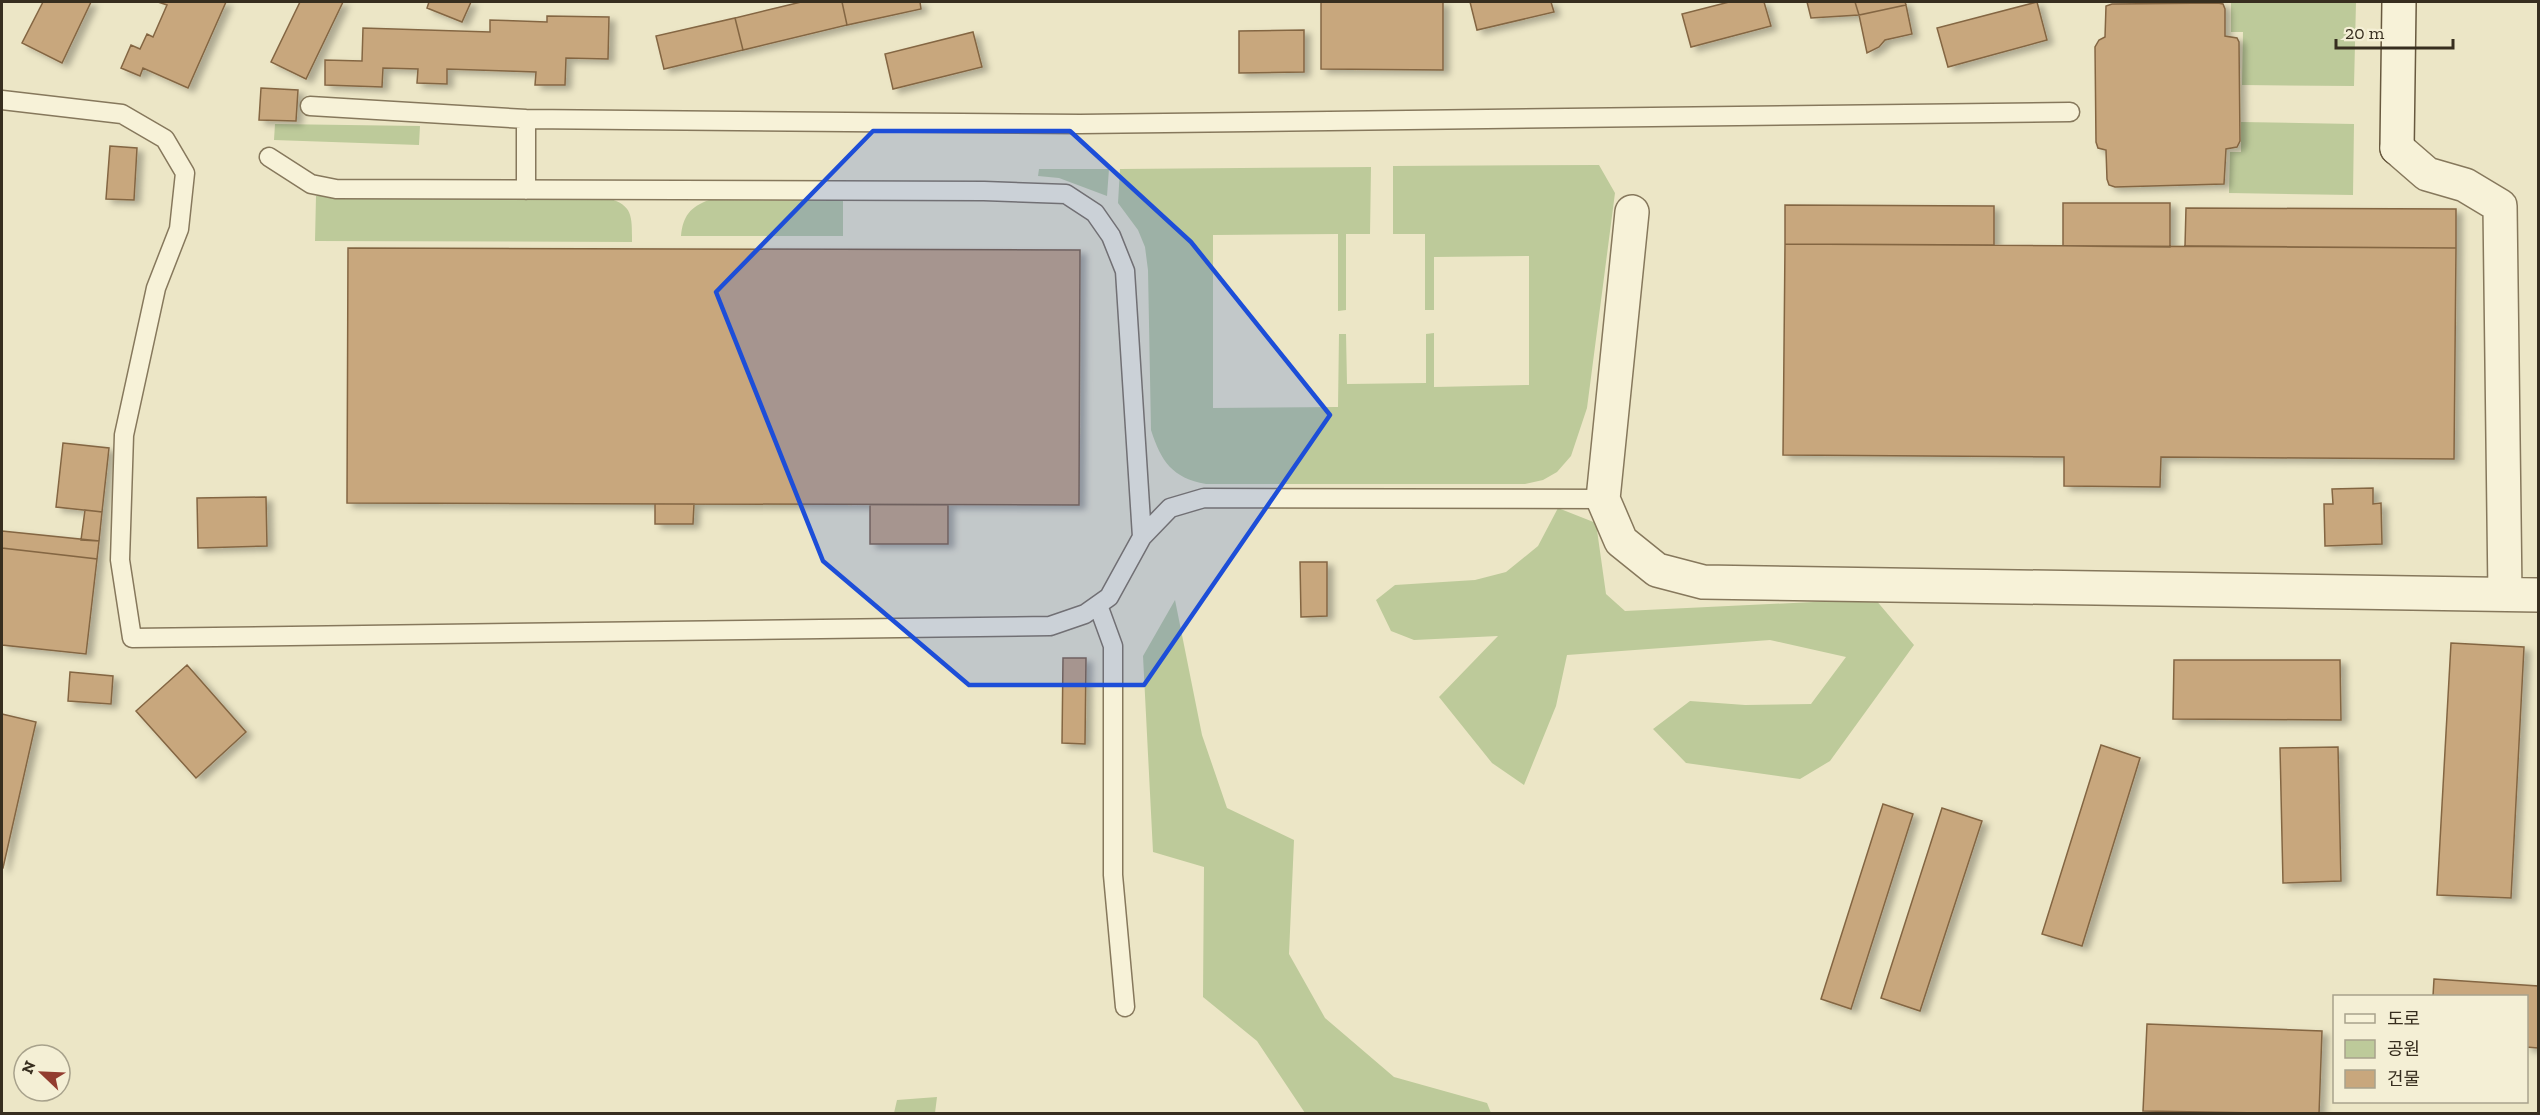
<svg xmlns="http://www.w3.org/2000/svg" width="2540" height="1115" font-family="'Zilla Slab','Noto Sans KR',serif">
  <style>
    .green { fill: #bdca9a }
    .building { fill: #c8a77d; stroke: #846643; stroke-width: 1.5; filter: url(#shadow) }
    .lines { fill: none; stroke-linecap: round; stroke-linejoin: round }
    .lane-casing { stroke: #86785c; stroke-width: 21 }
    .street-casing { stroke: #86785c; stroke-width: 36 }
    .secondary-casing { stroke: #68593f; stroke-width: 36 }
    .lane { stroke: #f7f2d8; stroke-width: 18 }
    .street { stroke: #f7f2d8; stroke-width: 33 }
    .secondary { stroke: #f7f2d8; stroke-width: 33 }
    .marked { fill: #1d4ed8; fill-opacity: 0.2; stroke: #1d4ed8; stroke-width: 4.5; stroke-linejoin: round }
  </style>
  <defs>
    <filter id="shadow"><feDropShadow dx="6" dy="4" stdDeviation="3" flood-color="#0004"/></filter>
  </defs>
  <rect width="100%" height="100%" fill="#ece6c6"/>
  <path class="green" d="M2231,2H2356L2354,86L2242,85L2243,32H2231Z
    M2241,122L2354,124L2353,195L2229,193L2230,152H2241Z
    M275,124L420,126L419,145L274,140Z
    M1599,165L1615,193L1587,408L1571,456L1557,472L1543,480L1525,484H1206C1172,478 1161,461 1151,430L1148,270L1145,247L1138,230L1118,203L1120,169L1371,167L1370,234H1346V310L1338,311V234L1213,235V408L1338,407L1339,334H1346L1347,384L1426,383V334L1434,333V387L1529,385V256L1434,257V310H1425V234H1393V166Z
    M1039,169H1109L1107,196L1059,178L1038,176Z
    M316,196L603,197C633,204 632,214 632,242L315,241Z
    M709,200L843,201V236H681C683,216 690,207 709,200Z
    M1558,508L1596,523L1606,594L1625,611L1875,599L1914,645L1830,761L1800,779L1686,763L1653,729L1690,701L1745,705L1811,704L1846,657L1770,640L1567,655L1556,706L1524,785L1492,763L1439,697L1498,636L1414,640L1391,631L1376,600L1395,585L1475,580L1506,572L1538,546Z
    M1175,600L1202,735L1227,808L1294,840L1289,954L1325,1018L1394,1077L1487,1103L1491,1113H1305L1257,1041L1203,997L1204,867L1153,852L1143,656Z
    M937,1097L935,1113H894L897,1100Z"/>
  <path class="building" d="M43,2H91L62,63L22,43Z
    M158,2H226L188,88L143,68L140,76L121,68L131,45L140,49L147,34L153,37L167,5Z
    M300,2H343L306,79L271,62Z
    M429,2H471L462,22L427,8Z
    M801,2H842L847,25L743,50L735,18Z
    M842,2H920L921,9L847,25Z
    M1321,2H1443V70L1321,69Z
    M1470,2H1551L1554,12L1477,30Z
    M1729,2H1764L1771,26L1691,47L1682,14Z
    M1807,2H1855L1859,15L1811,18Z
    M1855,2H1905L1906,5L1859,15Z
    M2037,2L2047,40L1948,67L1937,28Z
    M2218,3L2223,4L2225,9V36L2237,38L2239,42L2240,141L2237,147L2226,149L2224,184L2115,187L2109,185L2107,179L2106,150L2098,148L2096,142L2095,47L2099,40L2105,37L2106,6L2112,4Z
    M1906,5L1912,34L1885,40L1879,47L1867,53L1859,15Z
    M547,16L609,17L608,59L566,58L565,85H535L536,72L447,69V84L417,83L418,69L383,68L382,87L325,85V60L362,61L363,28L490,32V20L547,22Z
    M735,18L743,50L664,69L656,36Z
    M1304,30V72L1239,73V31Z
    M973,32L982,67L893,89L885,54Z
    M261,88L298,90L296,121L259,120Z
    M110,146L137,148L134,200L106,199Z
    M2063,203H2170V247L2063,246Z
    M1785,205L1994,206V245L1785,244Z
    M2186,208L2456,209V248L2185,246Z
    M1785,244L2456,248L2454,459L2161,457L2160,487L2064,486V457L1783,455Z
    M348,248L1080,250L1079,505L347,503Z
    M63,443L109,448L102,512L56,507Z
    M2373,488V504L2381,503L2382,544L2325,546L2324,504H2333L2332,489Z
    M266,497L267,546L198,548L197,498Z
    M655,504H694L693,524H655Z
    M870,505H948V544H870Z
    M85,510L102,512L99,541L81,540Z
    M2,531L99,541L97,559L2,548Z
    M2,548L97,559L86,654L2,645Z
    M1300,562H1327V616L1301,617Z
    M2451,643L2524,647L2511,898L2437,895Z
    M1063,658H1086L1085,744L1062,743Z
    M2174,660H2340L2341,720L2173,719Z
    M187,665L246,732L196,778L136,711Z
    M70,672L113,676L111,704L68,701Z
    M2,714L36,722L3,868H2Z
    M2101,745L2140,758L2082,946L2042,934Z
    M2338,747L2341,881L2283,883L2280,748Z
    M1883,804L1913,814L1851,1009L1821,999Z
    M1942,808L1982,821L1920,1011L1881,998Z
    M2434,979L2538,986V1048L2526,1047V996H2433Z
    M2147,1024L2322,1031L2319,1114L2143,1111Z"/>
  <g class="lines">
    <defs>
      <path id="lane" d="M2,100L122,114L165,139L185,173L179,229L156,288L124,435L120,560L132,638L1050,626L1085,614L1109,597L1142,537L1170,508L1204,498L1603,499
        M310,106L526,119L1080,124L2070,112
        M526,119V190
        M269,157L311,184L336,189L984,191L1066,194L1095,213L1111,236L1125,271L1142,537
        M1098,605L1113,646V875L1125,1007"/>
      <path id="street" d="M2397,148L2427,174L2465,185L2500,206L2505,594
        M1632,212L1603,499L1621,541L1657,570L1703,582L2538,595"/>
      <path id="secondary" d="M2397,148L2399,2"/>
    </defs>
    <use href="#lane" class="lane-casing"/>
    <use href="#street" class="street-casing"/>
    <use href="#secondary" class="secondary-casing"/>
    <use href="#lane" class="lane"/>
    <use href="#street" class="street"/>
    <use href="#secondary" class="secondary"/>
  </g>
  <path class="marked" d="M873,131H1070L1191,242L1330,415L1144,685H969L823,561L716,292Z"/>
  <rect width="2540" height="1115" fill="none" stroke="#372e1f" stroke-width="6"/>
  <rect x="2333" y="995" width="195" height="108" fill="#f4efd5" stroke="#a8a28c" stroke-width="1.5"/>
  <rect x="2345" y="1014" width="30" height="9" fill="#f7f2d8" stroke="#a8a28c" stroke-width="1.5"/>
  <text x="2387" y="1025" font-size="18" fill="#372e1f">도로</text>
  <rect x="2345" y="1040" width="30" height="18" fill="#bdca9a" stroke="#a8a28c" stroke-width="1.5"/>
  <text x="2387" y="1055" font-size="18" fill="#372e1f">공원</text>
  <rect x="2345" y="1070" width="30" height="18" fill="#c8a77d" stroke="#a8a28c" stroke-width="1.5"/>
  <text x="2387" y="1085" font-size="18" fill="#372e1f">건물</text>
  <g transform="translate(42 1073) rotate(293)"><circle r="28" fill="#f4efd5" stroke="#a8a28c" stroke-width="1.5"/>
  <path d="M0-4.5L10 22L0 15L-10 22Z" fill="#923c2f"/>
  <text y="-9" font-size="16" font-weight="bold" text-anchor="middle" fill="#372e1f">N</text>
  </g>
  <path d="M2336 39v9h117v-9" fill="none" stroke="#372e1f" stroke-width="3"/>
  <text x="2345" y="39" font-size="18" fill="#372e1f" stroke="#f4efd5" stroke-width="4.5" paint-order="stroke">20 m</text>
</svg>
